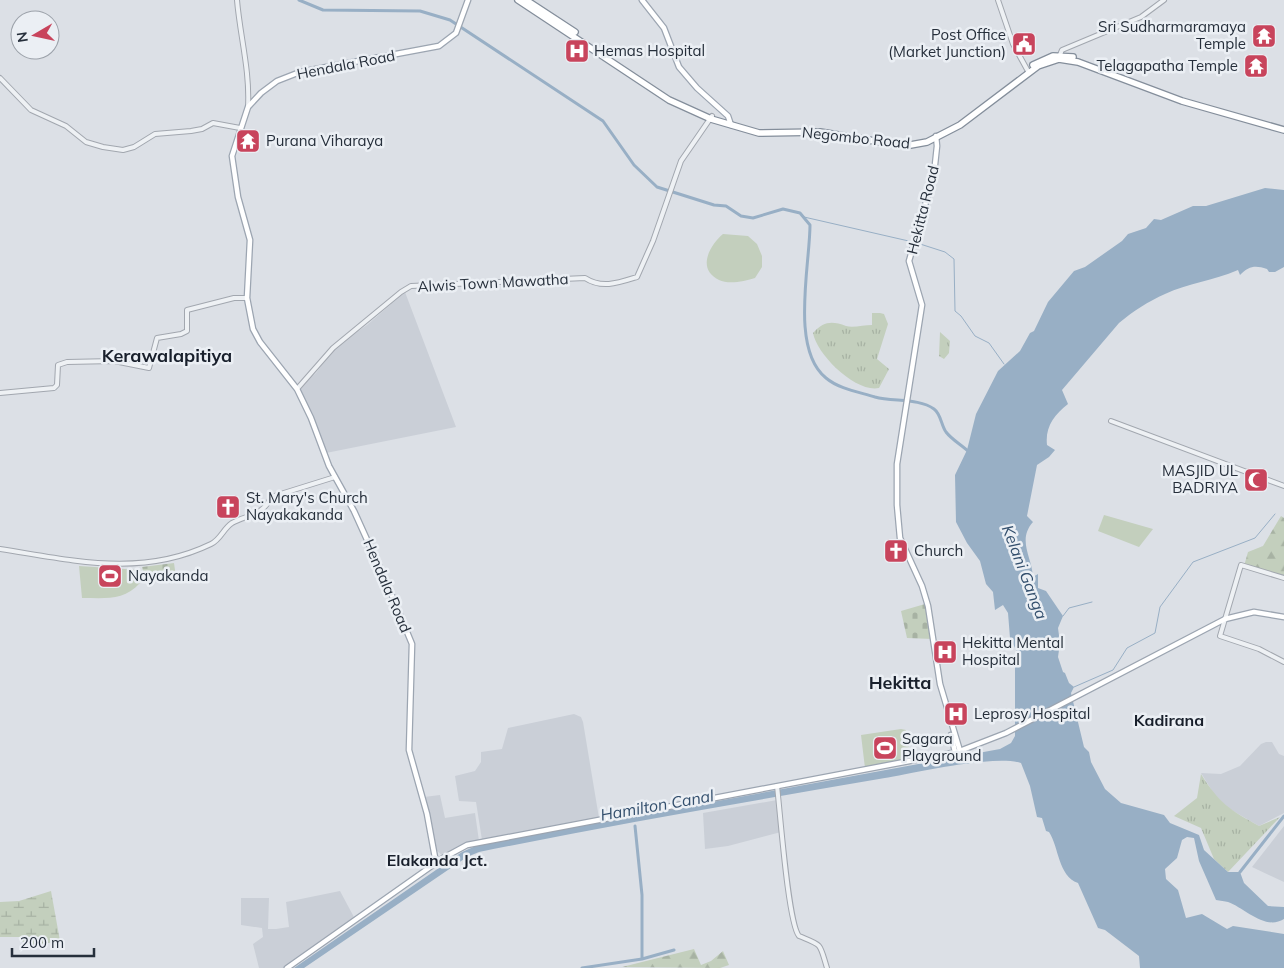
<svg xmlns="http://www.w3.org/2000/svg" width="1284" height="968" font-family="Mulish,sans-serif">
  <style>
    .built { fill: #cacfd7 }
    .grass { fill: url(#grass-tufts) }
    .forest { fill: url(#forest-firs) }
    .wetland { fill: url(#wetland-marsh) }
    .cemetery { fill: url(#cemetery-stones) }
    .pitch { fill: #c3cfbd }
    .water { fill: #98afc5 }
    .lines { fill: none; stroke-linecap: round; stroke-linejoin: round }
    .stream { stroke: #98afc5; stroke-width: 1 }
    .canal { stroke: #98afc5; stroke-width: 3 }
    .minor-casing { stroke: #a2a7af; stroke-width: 6 }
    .major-casing { stroke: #9ca5b1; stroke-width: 7 }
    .highway-casing { stroke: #848e9b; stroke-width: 8 }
    .minor { stroke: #eef1f4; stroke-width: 4 }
    .major { stroke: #fff; stroke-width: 4.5 }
    .highway { stroke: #fff; stroke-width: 5.5 }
    .labels { text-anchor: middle; stroke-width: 5; stroke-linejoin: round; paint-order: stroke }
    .poi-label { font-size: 15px; fill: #262f3b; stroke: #ebeff4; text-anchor: start }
    .street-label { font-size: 15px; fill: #262f3b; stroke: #ebeff4 }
    .water-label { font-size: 16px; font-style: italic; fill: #334f6d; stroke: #ebeff4 }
    .neighbourhood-label { font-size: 16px; font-weight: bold; fill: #19202c; stroke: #ebeff4 }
    .quarter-label { font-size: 18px; font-weight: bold; fill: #19202c; stroke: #ebeff4 }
  </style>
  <defs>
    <pattern id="grass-tufts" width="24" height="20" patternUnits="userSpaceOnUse" patternTransform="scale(1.25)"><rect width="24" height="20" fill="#c3cfbd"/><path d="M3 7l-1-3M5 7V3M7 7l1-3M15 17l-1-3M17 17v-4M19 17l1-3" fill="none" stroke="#a7b2a3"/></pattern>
    <pattern id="forest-firs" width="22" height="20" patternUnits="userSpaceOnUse" patternTransform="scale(1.25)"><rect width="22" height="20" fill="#c3cfbd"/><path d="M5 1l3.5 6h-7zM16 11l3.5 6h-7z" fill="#a7b2a3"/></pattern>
    <pattern id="wetland-marsh" width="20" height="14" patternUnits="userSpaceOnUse" patternTransform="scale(1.25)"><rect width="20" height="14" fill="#c3cfbd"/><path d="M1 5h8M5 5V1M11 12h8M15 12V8" fill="none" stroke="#a7b2a3"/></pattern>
    <pattern id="cemetery-stones" width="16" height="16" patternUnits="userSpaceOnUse" patternTransform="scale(1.25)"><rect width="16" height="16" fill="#c3cfbd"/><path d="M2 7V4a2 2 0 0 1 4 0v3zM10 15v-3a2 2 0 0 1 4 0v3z" fill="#a7b2a3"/></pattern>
  </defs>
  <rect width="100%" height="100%" fill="#dce0e6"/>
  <path class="built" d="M405,292L456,427L326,453L299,387L316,373L335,347L367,325Z
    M574,714L581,717L583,722L599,818L482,840L476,802L459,801L455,776L475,771L481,762V752L502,749L508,728Z
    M1266,742H1272L1279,754L1284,756V813L1259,826L1228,808L1214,794L1201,773L1221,774L1240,766L1261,744Z
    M440,795L445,818L475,813L479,841L443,856L435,849L424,797Z
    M777,800L781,832L728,846L705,849L703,813Z
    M1284,826V882L1252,867Z
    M340,891L355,919L286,968H259L253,944L263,937L262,928L241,925V898H269L268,929H276L289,927L286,902Z"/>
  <path class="grass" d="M872,313H880L884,314L888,324L877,359L889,369L879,388C856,393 817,355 813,333C824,321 832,321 846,326C853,328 864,325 872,325Z
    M940,332L950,341L949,353L944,359L939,356Z
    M1201,774C1219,803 1230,810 1259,826L1280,817L1228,872L1214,859L1201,828L1174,816L1197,798Z"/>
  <path class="forest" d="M1281,516L1284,518V576L1244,566L1248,552L1263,546Z
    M694,949L701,965L711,961L723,951L729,965L720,968L622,967Z"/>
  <path class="wetland" d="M51,891L60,941L26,947L20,937H0V902L19,901Z"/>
  <path class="cemetery" d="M174,563L176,577L146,582L142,567Z
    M925,604L933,639L907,638L901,611Z"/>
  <path class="pitch" d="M723,234L748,236L757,244L762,256V267L755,278C745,281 729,285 719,280C696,269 710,245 723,234Z
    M1104,515L1153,529L1139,547L1098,531Z
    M79,566L140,570V583C124,601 105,598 82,598Z
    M901,729L906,730L909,747L905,749V760L865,768L861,735Z"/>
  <path class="water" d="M1265,188L1284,190V267L1275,272H1269L1267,269C1255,265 1249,266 1240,275L1238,270C1213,281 1188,283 1165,294C1149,301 1132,312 1119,323L1062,390L1068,404C1054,415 1045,427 1047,445L1055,450L1049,457L1037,465L1027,516L1033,522C1017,540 1032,557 1033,577L1038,574V588L1046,591L1063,616L1058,628L1060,643L1058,657L1063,672L1065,673L1069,683L1074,687L1071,693L1084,747L1089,752L1091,762L1105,789L1121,803L1164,815L1170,823L1199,835L1204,850L1228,872H1240L1244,883L1268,906L1284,907V919C1265,931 1245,908 1228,902C1225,901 1220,901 1216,900L1199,861L1194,838L1187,837L1182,840L1177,858L1165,869L1166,879L1178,890L1186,918L1202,914L1227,929L1233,926L1284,934V968H1140L1139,956L1105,930L1098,928L1078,883C1058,876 1059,847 1049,832L1046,831L1042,818L1037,817L1030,786L1021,763C993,754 912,774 879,779C746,802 612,825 479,852L467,857L304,968H294L462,852L478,845L1000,749L1011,743L1015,736V668L1018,654L1010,638L1008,613L1003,605L995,610L993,592L986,584L980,561L967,543L956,522L955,475L967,450L976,414L998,371L1020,351L1030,333L1034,331L1048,302L1074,271L1085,267L1122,241L1128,234L1146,228L1154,219L1161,220L1193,206H1206Z"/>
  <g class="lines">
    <path class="stream" d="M804,217L913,242
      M917,243L945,252L954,259L955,311L961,316L975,336L989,343L1004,364
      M1063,616L1069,608L1092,602
      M1074,687L1113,670L1127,648L1155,633L1160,607L1193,562L1255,538L1275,514"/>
    <path class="canal" d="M299,0L323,10L420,11L450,20L603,121L634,165L657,187L714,205L726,206L741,216L753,218L783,209L800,213L810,225C810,265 790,349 826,378C839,389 859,392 875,397C893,402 919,398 934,409C941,414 941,425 946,432C952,440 962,445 969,452
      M635,826L642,895V959
      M1240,872L1284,816
      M582,968L642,959L674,950"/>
    <defs>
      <path id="minor" d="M237,0C240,36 250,70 248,107
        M998,0L1013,44L1029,73
        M1059,57L1062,50L1141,17L1164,0
        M0,78L31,110L66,126L86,142L103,147L123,150L134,147L155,134L191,131L202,129L213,123L240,128
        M297,389L333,348L401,292L411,286L585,278C602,289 618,283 637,277L653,241L681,161L712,116
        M0,393L54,388L57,385L58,365L67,362L114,361L149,368L157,338L181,334L187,331V310L234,298H247
        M1111,421L1284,486
        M0,549C72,560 141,578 211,544C221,539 223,529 232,523C247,515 264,515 271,497L335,477
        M1284,578L1241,565L1220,636L1259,649L1284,662
        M777,786C780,810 788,923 799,936C823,946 819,942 827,968"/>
      <path id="major" d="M642,0L664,28L679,67L697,88L728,116L731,125
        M936,136L937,146L934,174L909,261L922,305L897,464V505L900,538L922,586L928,606L940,684L960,751
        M951,735L955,752
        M436,863L427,814L409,750L412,644L388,586L354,511L329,466L311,418L297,389L260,342L253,329L247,298L250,240L238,197L232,156L248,107L261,93L277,81L300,72L439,46L456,33L468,0
        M287,968L443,858L467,845L957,752L1006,733L1225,619L1254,612L1284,617"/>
      <path id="highway" d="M518,0L669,100L711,119L759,133L820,132L905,146L927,142L960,125L1038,66L1059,59L1078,62L1182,101L1284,130
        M526,0L575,32
        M1033,65L1053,56L1073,57"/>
    </defs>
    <use href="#minor" class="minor-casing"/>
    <use href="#major" class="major-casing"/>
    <use href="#highway" class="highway-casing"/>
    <use href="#minor" class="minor"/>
    <use href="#major" class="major"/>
    <use href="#highway" class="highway"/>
  </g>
  <defs>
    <symbol id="temple-square" viewBox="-11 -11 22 22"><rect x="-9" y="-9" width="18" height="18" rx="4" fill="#c8445c" stroke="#ebeff4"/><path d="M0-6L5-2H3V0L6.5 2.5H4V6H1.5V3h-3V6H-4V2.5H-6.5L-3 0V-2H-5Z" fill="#fff"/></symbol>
    <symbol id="civic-square" viewBox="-11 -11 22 22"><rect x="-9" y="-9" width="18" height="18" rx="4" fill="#c8445c" stroke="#ebeff4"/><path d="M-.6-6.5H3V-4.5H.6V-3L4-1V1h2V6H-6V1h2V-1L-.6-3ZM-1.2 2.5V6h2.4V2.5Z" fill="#fff"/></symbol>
    <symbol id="hospital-square" viewBox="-11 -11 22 22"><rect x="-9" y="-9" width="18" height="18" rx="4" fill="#c8445c" stroke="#ebeff4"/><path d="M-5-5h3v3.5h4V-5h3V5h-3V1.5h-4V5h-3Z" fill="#fff"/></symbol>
    <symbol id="mosque-square" viewBox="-11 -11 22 22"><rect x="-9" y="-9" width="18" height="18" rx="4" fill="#c8445c" stroke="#ebeff4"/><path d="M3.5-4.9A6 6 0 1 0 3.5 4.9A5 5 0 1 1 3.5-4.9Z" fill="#fff"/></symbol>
    <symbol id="church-square" viewBox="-11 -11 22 22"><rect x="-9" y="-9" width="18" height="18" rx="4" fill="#c8445c" stroke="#ebeff4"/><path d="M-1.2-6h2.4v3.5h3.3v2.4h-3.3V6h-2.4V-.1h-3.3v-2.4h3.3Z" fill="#fff"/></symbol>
    <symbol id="stadium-square" viewBox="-11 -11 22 22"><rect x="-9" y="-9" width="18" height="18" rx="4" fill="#c8445c" stroke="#ebeff4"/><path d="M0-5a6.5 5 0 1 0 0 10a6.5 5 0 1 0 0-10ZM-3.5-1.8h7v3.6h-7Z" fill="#fff"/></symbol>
  </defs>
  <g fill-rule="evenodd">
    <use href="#temple-square" x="1250" y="22" width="28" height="28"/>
    <use href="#civic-square" x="1010" y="30" width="28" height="28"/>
    <use href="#hospital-square" x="563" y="37" width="28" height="28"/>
    <use href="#temple-square" x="1242" y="52" width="28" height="28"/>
    <use href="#temple-square" x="234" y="127" width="28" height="28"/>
    <use href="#mosque-square" x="1242" y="466" width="28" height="28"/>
    <use href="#church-square" x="214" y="493" width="28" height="28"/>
    <use href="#church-square" x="882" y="537" width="28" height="28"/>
    <use href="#stadium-square" x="96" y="562" width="28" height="28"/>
    <use href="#hospital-square" x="931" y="638" width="28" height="28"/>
    <use href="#hospital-square" x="942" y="700" width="28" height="28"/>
    <use href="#stadium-square" x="871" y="734" width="28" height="28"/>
  </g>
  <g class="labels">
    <g class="poi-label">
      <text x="1246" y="32" text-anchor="end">Sri Sudharmaramaya<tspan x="1246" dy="17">Temple</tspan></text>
      <text x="1006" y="40" text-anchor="end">Post Office<tspan x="1006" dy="17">(Market Junction)</tspan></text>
      <text x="594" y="56">Hemas Hospital</text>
      <text x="1238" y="71" text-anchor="end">Telagapatha Temple</text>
      <text x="266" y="146">Purana Viharaya</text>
      <text x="1238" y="476" text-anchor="end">MASJID UL<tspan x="1238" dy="17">BADRIYA</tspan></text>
      <text x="246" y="503">St. Mary's Church<tspan x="246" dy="17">Nayakakanda</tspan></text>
      <text x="914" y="556">Church</text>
      <text x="128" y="581">Nayakanda</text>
      <text x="962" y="648">Hekitta Mental<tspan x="962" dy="17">Hospital</tspan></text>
      <text x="974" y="719">Leprosy Hospital</text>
      <text x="902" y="744">Sagara<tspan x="902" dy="17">Playground</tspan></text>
    </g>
    <g class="street-label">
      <text transform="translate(346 65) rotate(-11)" y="5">Hendala Road</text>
      <text transform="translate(856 138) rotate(6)" y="5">Negombo Road</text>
      <text transform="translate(923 210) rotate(-76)" y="5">Hekitta Road</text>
      <text transform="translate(493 283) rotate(-3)" y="5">Alwis Town Mawatha</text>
      <text transform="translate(387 586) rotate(67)" y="5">Hendala Road</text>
    </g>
    <g class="water-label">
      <text transform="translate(1025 572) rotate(69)" y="6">Kelani Ganga</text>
      <text transform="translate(657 805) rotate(-10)" y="6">Hamilton Canal</text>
    </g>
    <g class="neighbourhood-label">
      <text x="1169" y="726">Kadirana</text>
      <text x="437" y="866">Elakanda Jct.</text>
    </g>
    <g class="quarter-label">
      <text x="167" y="362">Kerawalapitiya</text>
      <text x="900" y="689">Hekitta</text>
    </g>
  </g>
  <g transform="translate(35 35) rotate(261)"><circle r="24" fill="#ebeff4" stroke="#9ca2aa"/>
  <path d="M0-4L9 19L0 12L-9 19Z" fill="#c8445c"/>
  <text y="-8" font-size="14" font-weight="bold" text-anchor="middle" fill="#262f3b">N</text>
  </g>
  <path d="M12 948v8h82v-8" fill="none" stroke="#262f3b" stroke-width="2.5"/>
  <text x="20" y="948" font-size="15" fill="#262f3b" stroke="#ebeff4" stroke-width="4" paint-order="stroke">200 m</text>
</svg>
